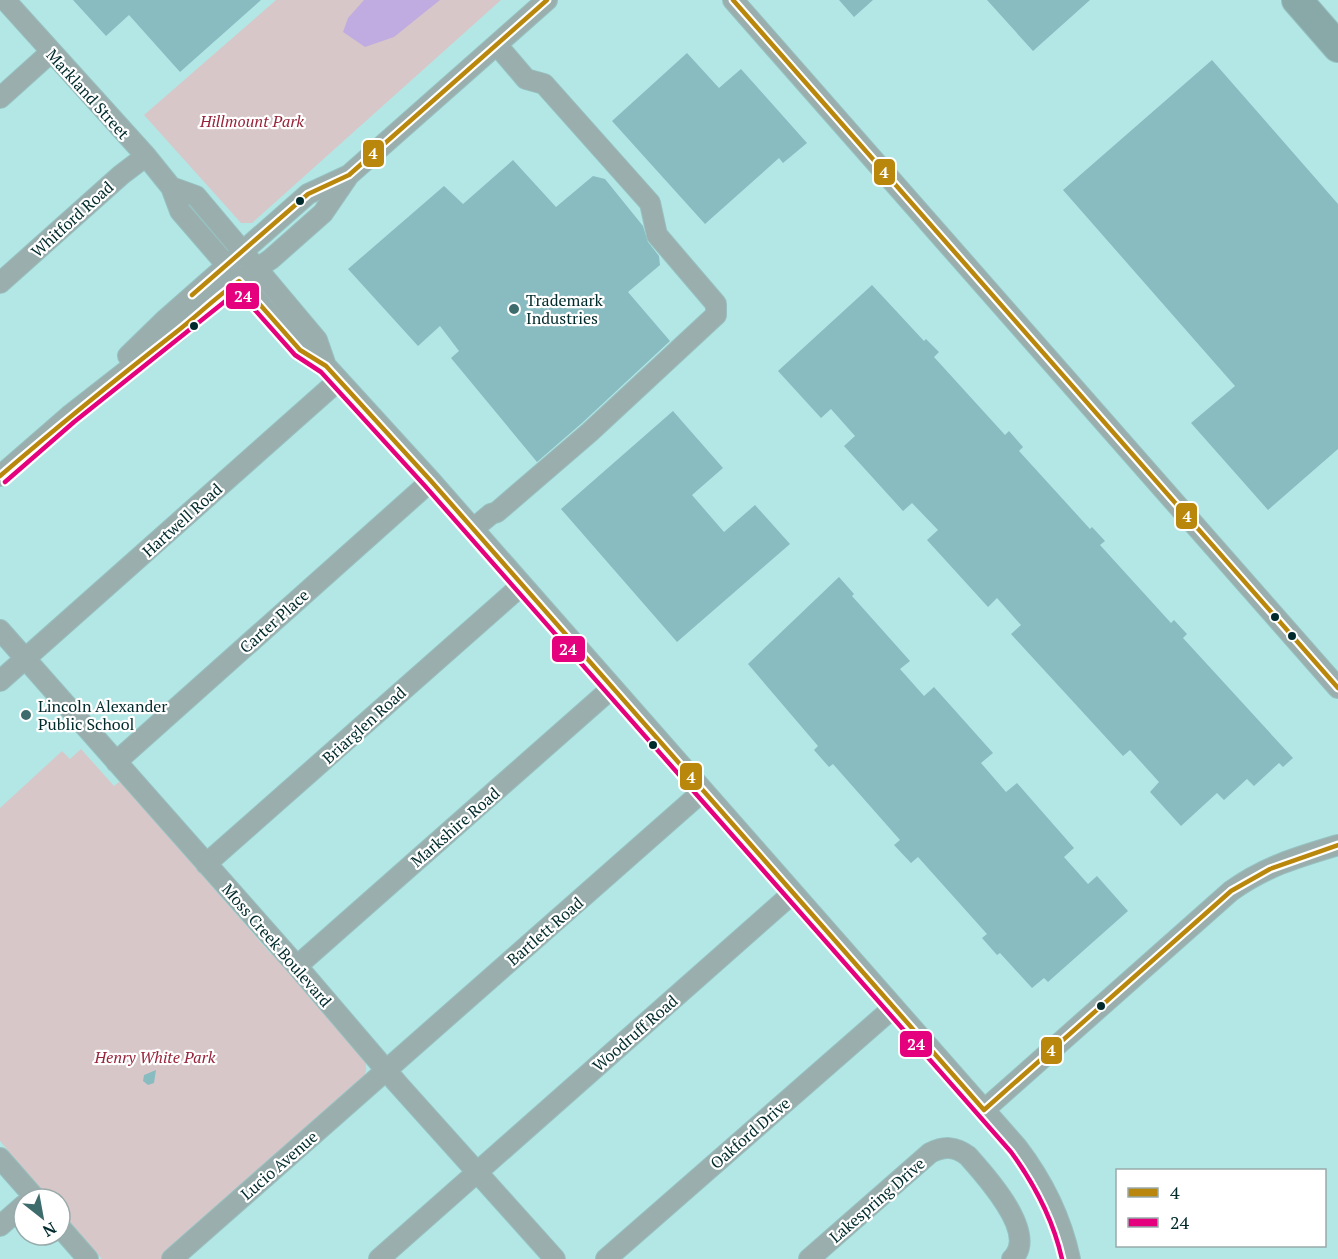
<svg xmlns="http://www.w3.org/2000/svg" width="1338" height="1259" font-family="'PT Serif',serif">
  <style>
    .green { fill: #d8c7c8 }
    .water { fill: #c1ace1 }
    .building { fill: #89bcc1 }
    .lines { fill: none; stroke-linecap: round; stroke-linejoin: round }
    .minor-casing { stroke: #97c1c0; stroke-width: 22 }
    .highway-casing { stroke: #97c1c0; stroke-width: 32 }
    .minor { stroke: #9aaead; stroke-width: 20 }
    .highway { stroke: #89a9a9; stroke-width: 30 }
    .bus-1-casing { stroke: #fff; stroke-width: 9 }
    .bus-2-casing { stroke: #fff; stroke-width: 9 }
    .bus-1 { stroke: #b9870b; stroke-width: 4.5 }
    .bus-2 { stroke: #e5007d; stroke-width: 4.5 }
    .bus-dot { fill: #002a2b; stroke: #fff; stroke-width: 2 }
    .poi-dot { fill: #3e6c6c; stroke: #fff; stroke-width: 2 }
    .labels { text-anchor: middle; stroke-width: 4.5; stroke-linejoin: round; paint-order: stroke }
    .street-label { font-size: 16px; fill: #002a2b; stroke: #fff }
    .park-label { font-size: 16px; font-style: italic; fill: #97243a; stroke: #fff }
    .poi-label { font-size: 16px; fill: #002a2b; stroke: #fff; text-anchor: start }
    .line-badge { stroke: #fff; stroke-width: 2 }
    .badge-label { font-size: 16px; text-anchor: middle; font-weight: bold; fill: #fff }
  </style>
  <rect width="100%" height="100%" fill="#b2e7e6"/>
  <path class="green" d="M276,0H501L252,223H241L144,115Z
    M81,749L114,786L124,778L126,780V788L271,954L279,955L307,986V995L365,1060C371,1078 354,1088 342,1100L161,1259H102L60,1212V1199H43L26,1172L0,1141V808L62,751L70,759Z"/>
  <path class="water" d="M364,0H440L394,37L365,47L343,32L348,18Z"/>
  <path class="building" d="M73,0H261L180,72L129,15L106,36Z
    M839,0H873L854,17Z
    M987,0H1090L1033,51Z
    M687,53L719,88L741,69L807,143L783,163L779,158L705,224L612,121Z
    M1212,60L1338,204V449L1268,510L1191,423L1235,386L1063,190Z
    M513,160L556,207L593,176L605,179L643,226L648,242L659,256L660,265L628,292L670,341L582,423L537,462L451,358L459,351L440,326L418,346L348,269L444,186L463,204Z
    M872,285L924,341L926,339L939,352L934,357L1005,435L1009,431L1023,447L1019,451L1090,529L1092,527L1105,541L1100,545L1171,623L1174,620L1187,634L1183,638L1293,758L1283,767L1279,763L1254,786L1247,779L1224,800L1217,793L1181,826L1150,792L1159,782L1130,750L1123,756L1011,634L1021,625L997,598L988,607L927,540L938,530L912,503L903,511L844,446L855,436L831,409L821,418L778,371Z
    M673,411L723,468L692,495L724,532L755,505L790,544L677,642L561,509Z
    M839,577L854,594L852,596L910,661L900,669L924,696L934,687L993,753L981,763L1006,792L1017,783L1074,848L1064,857L1088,884L1097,876L1128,911L1048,982L1044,978L1032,988L1000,953L997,955L982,938L987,934L918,857L911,863L894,845L900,840L833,764L829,767L814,750L818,746L748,664Z
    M156,1070L154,1083L148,1085L143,1081L144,1075Z"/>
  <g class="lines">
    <defs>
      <path id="minor" d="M5,0L146,156L171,187L180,211L300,350L326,366L431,481L1017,1147C1043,1181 1061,1217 1070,1259
        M733,0L1338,688
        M0,98L50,53
        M171,187L196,196L317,340L326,366
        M0,283L121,175L146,156
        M128,356L166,319L308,194L349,175
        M0,476L69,416L179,330L220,294L271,259L323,213L349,175L547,0
        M473,529L491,514L497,512L590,432L716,315V304L657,235L650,203L544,84L526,79L497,45
        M0,630L297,966L397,1083L555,1259
        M0,681L339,380
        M116,762L431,481
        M206,864L522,585
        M297,966L612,688
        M984,1110L1231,891C1266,866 1298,857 1338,845
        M0,1158L36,1199
        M0,1226L24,1205
        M60,1227L88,1259
        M172,1259L703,791
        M379,1259L793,893
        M606,1259L894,1007
        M809,1259L930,1153C944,1146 955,1146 968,1156C985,1175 1039,1234 1012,1259"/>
      <path id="highway" d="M1297,0L1338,47"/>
    </defs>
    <use href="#minor" class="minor-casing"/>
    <use href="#highway" class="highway-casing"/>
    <use href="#minor" class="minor"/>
    <use href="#highway" class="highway"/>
    <defs>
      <path id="bus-1" d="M733,0L1338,688
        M192,295L308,194L349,175L547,0
        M0,476C57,427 115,380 175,333C197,316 216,297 239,281L300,350L326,366L431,481L984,1110L1231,891L1270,869L1338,845"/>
      <path id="bus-2" d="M5,482L74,422L238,291L295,355L321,372L425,486L1011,1152C1035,1185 1053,1219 1062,1259"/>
    </defs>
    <use href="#bus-1" class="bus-1-casing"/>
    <use href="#bus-2" class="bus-2-casing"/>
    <use href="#bus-1" class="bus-1"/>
    <use href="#bus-2" class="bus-2"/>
  </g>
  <g class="bus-dot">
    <circle cx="300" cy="201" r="5"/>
    <circle cx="194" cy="326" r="5"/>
    <circle cx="1275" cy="617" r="5"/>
    <circle cx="1292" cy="636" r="5"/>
    <circle cx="653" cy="745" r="5"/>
    <circle cx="1101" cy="1006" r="5"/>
  </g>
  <g class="poi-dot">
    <circle cx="514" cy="309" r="6"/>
    <circle cx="26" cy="715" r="6"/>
  </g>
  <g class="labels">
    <g class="street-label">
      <text transform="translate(88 94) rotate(48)" y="6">Markland Street</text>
      <text transform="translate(72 219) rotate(-42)" y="6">Whitford Road</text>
      <text transform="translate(182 520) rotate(-42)" y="6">Hartwell Road</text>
      <text transform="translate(274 621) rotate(-42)" y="6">Carter Place</text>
      <text transform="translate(364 725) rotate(-42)" y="6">Briarglen Road</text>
      <text transform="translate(455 827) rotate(-41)" y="6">Markshire Road</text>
      <text transform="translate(545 931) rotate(-41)" y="6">Bartlett Road</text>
      <text transform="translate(277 945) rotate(49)" y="6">Moss Creek Boulevard</text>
      <text transform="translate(635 1033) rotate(-41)" y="6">Woodruff Road</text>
      <text transform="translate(750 1133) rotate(-41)" y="6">Oakford Drive</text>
      <text transform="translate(279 1165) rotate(-41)" y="6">Lucio Avenue</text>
      <text transform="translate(877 1200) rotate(-41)" y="6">Lakespring Drive</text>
    </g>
    <g class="park-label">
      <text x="252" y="127">Hillmount Park</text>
      <text x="155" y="1063">Henry White Park</text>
    </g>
    <g class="poi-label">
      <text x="526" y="306">Trademark<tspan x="526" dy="18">Industries</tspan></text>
      <text x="38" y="712">Lincoln Alexander<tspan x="38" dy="18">Public School</tspan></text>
    </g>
  </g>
  <g class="line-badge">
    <rect x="362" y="139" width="23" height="29" rx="6" fill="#b9870b"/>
    <rect x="873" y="158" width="23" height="28" rx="6" fill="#b9870b"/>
    <rect x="225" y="282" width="35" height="28" rx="6" fill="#e5007d"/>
    <rect x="1175" y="502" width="23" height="28" rx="6" fill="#b9870b"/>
    <rect x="551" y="635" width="35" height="28" rx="6" fill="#e5007d"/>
    <rect x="679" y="762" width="24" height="29" rx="6" fill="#b9870b"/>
    <rect x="899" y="1030" width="34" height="28" rx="6" fill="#e5007d"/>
    <rect x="1040" y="1036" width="23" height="29" rx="6" fill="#b9870b"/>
  </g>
  <g class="badge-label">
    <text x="373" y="159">4</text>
    <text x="884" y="178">4</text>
    <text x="243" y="302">24</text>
    <text x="1187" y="522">4</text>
    <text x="568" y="655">24</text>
    <text x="691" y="783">4</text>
    <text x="916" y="1050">24</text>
    <text x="1051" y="1056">4</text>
  </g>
  <rect x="1116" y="1169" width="210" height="78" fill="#ffffff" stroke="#99aaaa" stroke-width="1.5"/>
  <rect x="1128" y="1188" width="30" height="9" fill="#b9870b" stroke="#99aaaa" stroke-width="1.5"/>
  <text x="1170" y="1199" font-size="18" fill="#002a2b">4</text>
  <rect x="1128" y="1218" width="30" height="9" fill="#e5007d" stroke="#99aaaa" stroke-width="1.5"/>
  <text x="1170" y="1229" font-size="18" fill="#002a2b">24</text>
  <g transform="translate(42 1217) rotate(149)"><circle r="28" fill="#ffffff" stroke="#99aaaa" stroke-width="1.5"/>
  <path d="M0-4.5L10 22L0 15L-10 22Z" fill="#3e6c6c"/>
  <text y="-9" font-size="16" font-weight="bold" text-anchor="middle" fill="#002a2b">N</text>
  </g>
</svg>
